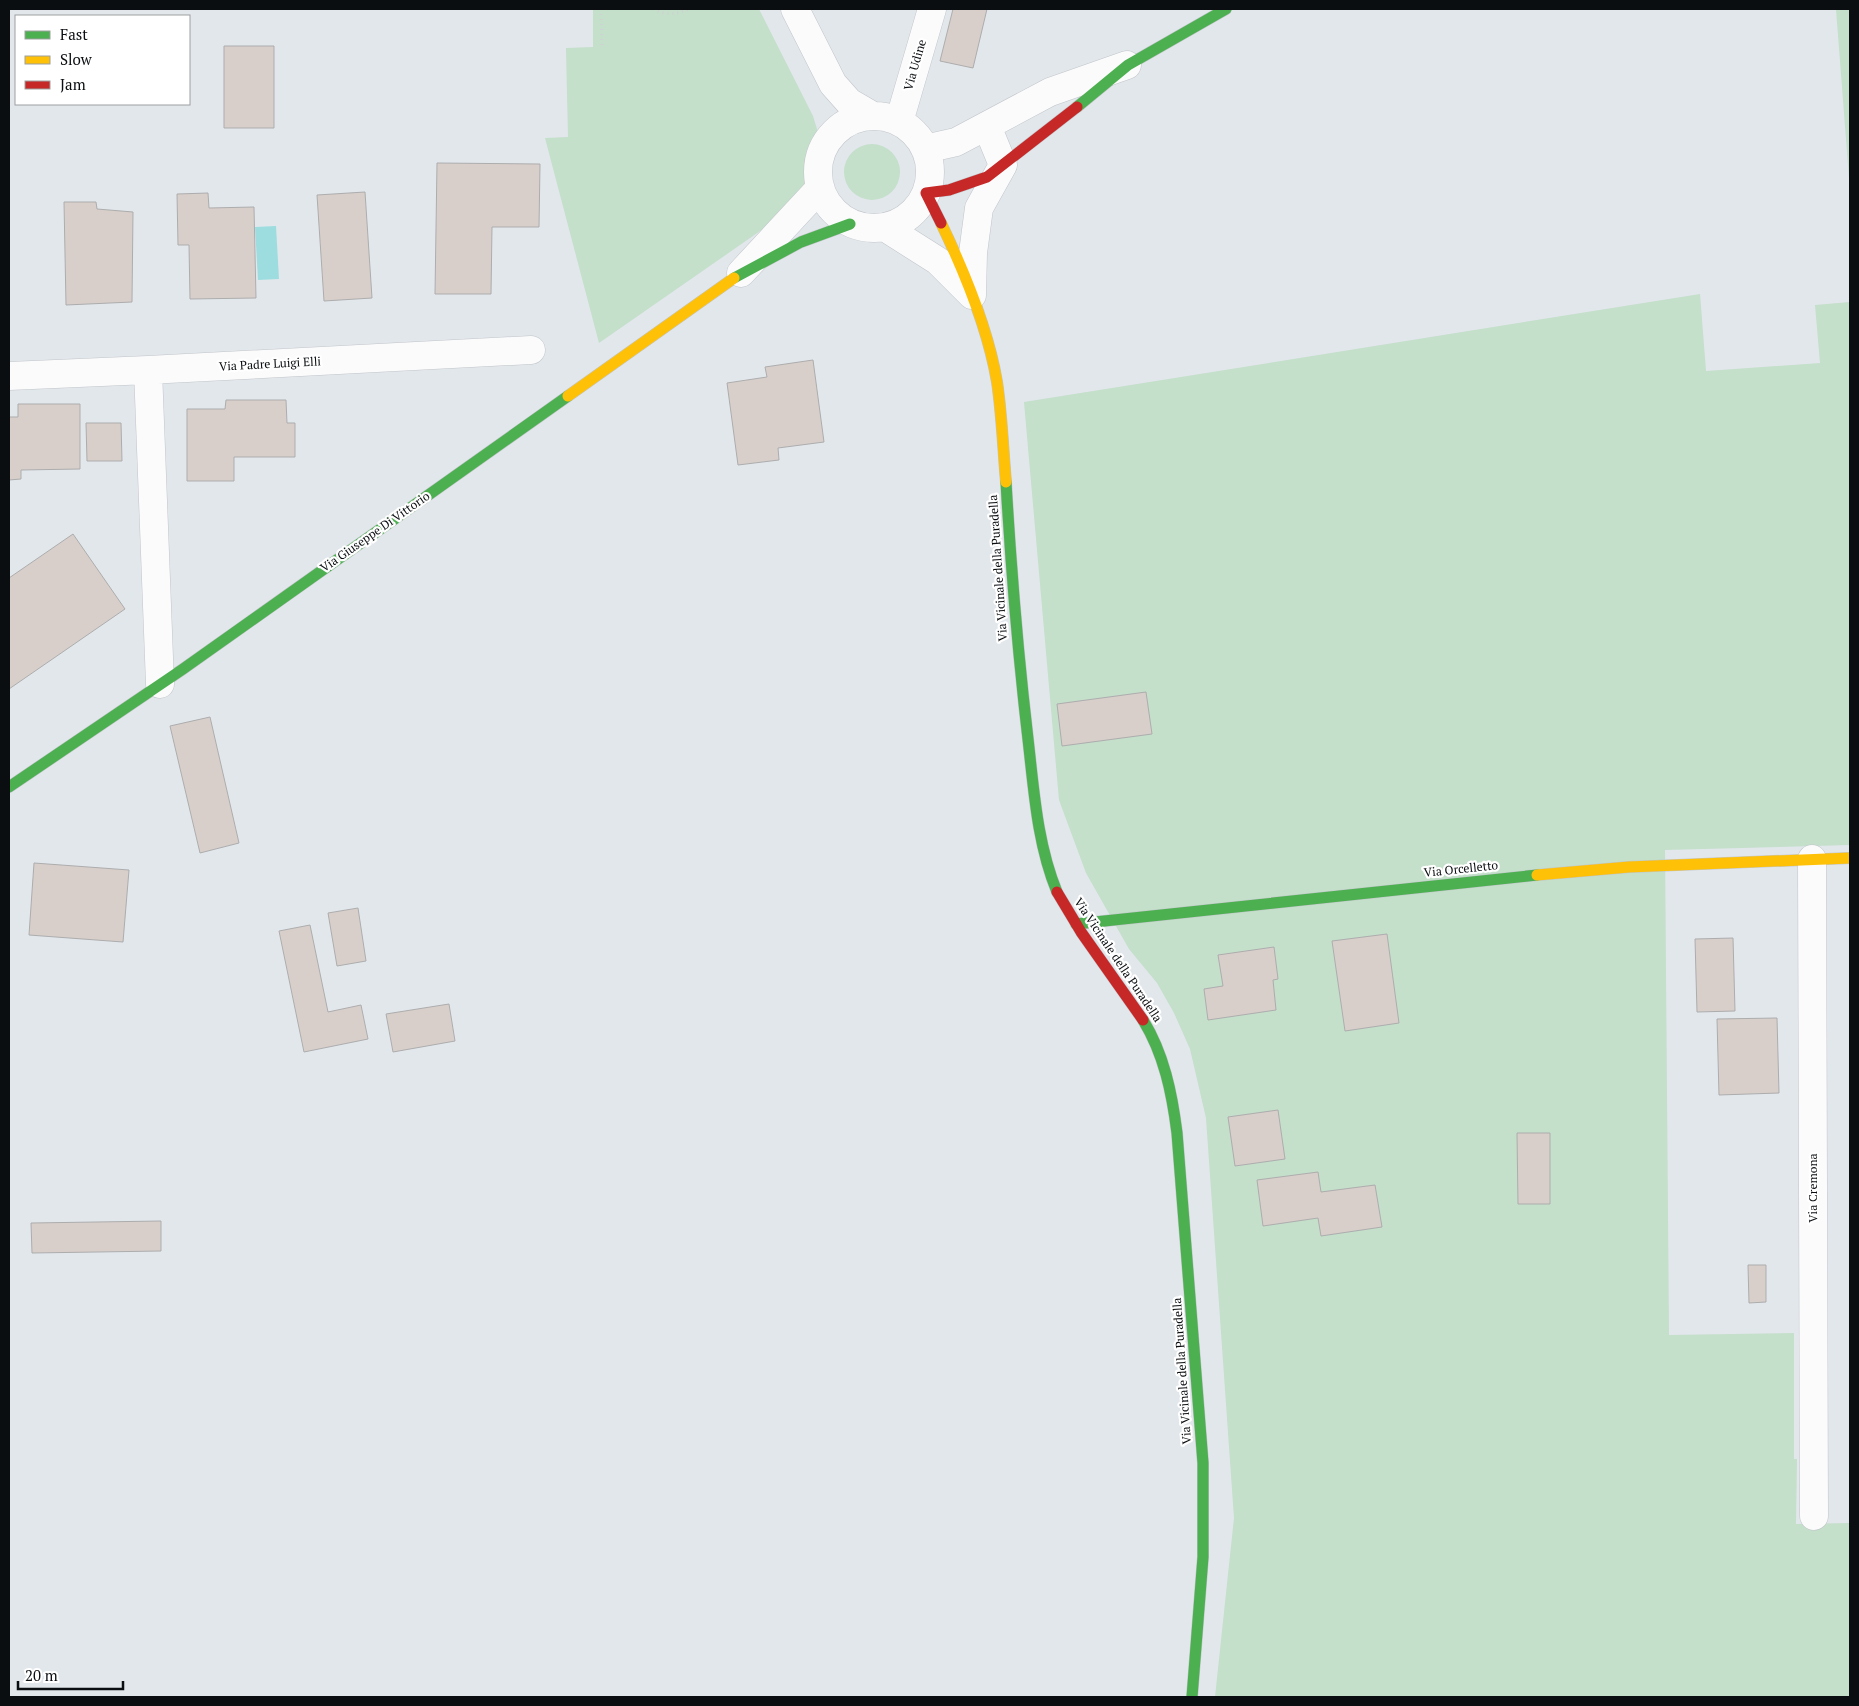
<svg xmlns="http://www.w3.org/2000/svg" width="1859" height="1706" font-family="'PT Serif',serif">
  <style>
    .green { fill: #c4dfca }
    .water { fill: #9ddddf }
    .building { fill: #d8cfca; stroke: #adadae }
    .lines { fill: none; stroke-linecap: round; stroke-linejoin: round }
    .street-casing { stroke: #c1c5c9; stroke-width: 29 }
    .fast-casing { stroke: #c1c5c9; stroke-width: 12 }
    .slow-casing { stroke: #c1c5c9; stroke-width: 12 }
    .jam-casing { stroke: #c1c5c9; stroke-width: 12 }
    .path { stroke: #cfd1d2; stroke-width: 3; stroke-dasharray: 1 4; stroke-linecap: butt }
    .street { stroke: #fbfbfc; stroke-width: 28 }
    .fast { stroke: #4caf50; stroke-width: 11 }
    .slow { stroke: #ffc107; stroke-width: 11 }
    .jam { stroke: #c62828; stroke-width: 11 }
    .labels { text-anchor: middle; stroke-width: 4.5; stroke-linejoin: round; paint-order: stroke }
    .street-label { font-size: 12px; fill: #0b0e11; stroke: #fff }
  </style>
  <rect width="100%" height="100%" fill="#e2e7ec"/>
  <path class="green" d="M593,9H759L813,116L820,139L816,164L801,193L776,220L599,343L545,138L568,137L566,48L593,47Z
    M1836,9H1850V191Z
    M844 172a28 28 0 1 1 56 0a28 28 0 1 1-56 0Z
    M1700,294L1706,371L1820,363L1815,305L1850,302V845L1665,850L1669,1335L1794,1333V1459H1797L1796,1524L1850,1523V1697H1215L1234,1518L1206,1118L1190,1049L1174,1013L1157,983L1129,949L1086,873L1059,800L1024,402Z"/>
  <path class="water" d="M276,226L279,279L258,280L255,227Z"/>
  <path class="building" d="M953,9H987L973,68L940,61Z
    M224,46H274V128H224Z
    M437,163L540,164L539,227H492L491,294H435Z
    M365,192L372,298L324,301L317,195Z
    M208,193L209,208L254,207L256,298L190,299L189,245H178L177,194Z
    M64,202H96L97,209L133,212L132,302L66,305Z
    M813,360L824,442L778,448L779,460L738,465L727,383L767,377L765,367Z
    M226,400H286L287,423H295V457H234V481H187V409H225Z
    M18,404H80V469L21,470V479L9,480V417H18Z
    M86,423H121L122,461H87Z
    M73,534L125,609L9,689V578Z
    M1146,692L1152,734L1062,746L1057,704Z
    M210,717L239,843L200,853L170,726Z
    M34,863L129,870L123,942L29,935Z
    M358,908L366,961L337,966L328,913Z
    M310,925L328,1012L361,1005L368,1039L304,1052L279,931Z
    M1387,934L1399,1023L1345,1031L1332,941Z
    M1733,938L1735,1011L1697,1012L1695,939Z
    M1274,947L1278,979L1273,980L1276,1010L1208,1020L1204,989L1223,986L1218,955Z
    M449,1004L455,1041L393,1052L386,1014Z
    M1777,1018L1779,1093L1719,1095L1717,1019Z
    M1278,1110L1285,1159L1235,1166L1228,1117Z
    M1517,1133H1550V1204H1518Z
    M1318,1172L1321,1192L1375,1185L1382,1227L1321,1236L1318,1218L1263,1226L1257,1180Z
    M161,1221V1251L32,1253L31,1223Z
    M1748,1265H1766V1302L1749,1303Z"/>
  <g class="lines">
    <defs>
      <path id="street" d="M795,9L833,84L849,102L873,116
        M818 172a56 56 0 1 1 112 0a56 56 0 1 1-112 0Z
        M899,122L932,9
        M925,149L956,142L1050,92L1127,65
        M886,228L938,261L972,295
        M741,273L820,188
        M972,295L973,253L979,208L1003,165L987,126
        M148,370L160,684
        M9,376L148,370L531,350
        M1812,859L1814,1516"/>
      <path id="fast" d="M1077,107L1128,65L1226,9
        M734,278L801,242L850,224
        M1006,482C1011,568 1018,654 1028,739C1034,791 1037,843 1057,892
        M9,787L183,669L568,396
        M1076,924L1537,875
        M1143,1020C1164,1054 1172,1093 1177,1133L1203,1463V1557L1192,1697"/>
      <path id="slow" d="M941,223C965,273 988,328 997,382C1002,415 1003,449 1006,482
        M568,396L734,278
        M1537,875L1629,867L1850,858"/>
      <path id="jam" d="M941,223L926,193L949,190L987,177L1077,107
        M1057,892L1081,932L1143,1020"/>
    </defs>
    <use href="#street" class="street-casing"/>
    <use href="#fast" class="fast-casing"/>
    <use href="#slow" class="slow-casing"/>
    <use href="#jam" class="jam-casing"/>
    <path class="path" d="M601,9L602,48
      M653,9C666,15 675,15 689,9"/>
    <use href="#street" class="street"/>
    <use href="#fast" class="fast"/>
    <use href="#slow" class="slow"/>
    <use href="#jam" class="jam"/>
  </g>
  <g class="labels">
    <g class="street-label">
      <text transform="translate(915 65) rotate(-74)" y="4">Via Udine</text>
      <text transform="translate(270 364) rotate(-3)" y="4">Via Padre Luigi Elli</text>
      <text transform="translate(375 532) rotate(-35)" y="4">Via Giuseppe Di Vittorio</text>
      <text transform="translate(998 568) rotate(-94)" y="4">Via Vicinale della Puradella</text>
      <text transform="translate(1461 869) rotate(-6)" y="4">Via Orcelletto</text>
      <text transform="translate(1118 960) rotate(56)" y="4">Via Vicinale della Puradella</text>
      <text transform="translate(1813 1188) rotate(-90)" y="4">Via Cremona</text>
      <text transform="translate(1182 1371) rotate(-94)" y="4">Via Vicinale della Puradella</text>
    </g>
  </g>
  <rect width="1859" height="1706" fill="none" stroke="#0b0e11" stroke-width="20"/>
  <rect x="15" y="15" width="175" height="90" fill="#ffffff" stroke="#9d9fa0"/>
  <rect x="25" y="31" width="25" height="8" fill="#4caf50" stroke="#9d9fa0"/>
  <text x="60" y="40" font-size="15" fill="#0b0e11">Fast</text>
  <rect x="25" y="56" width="25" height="8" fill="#ffc107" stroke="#9d9fa0"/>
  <text x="60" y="65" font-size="15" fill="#0b0e11">Slow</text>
  <rect x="25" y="81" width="25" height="8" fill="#c62828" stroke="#9d9fa0"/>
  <text x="60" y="90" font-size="15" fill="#0b0e11">Jam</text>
  <path d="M18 1681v8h105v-8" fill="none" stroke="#0b0e11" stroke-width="2.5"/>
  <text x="25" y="1681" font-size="15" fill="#0b0e11" stroke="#ffffff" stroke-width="4" paint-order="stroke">20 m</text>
</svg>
